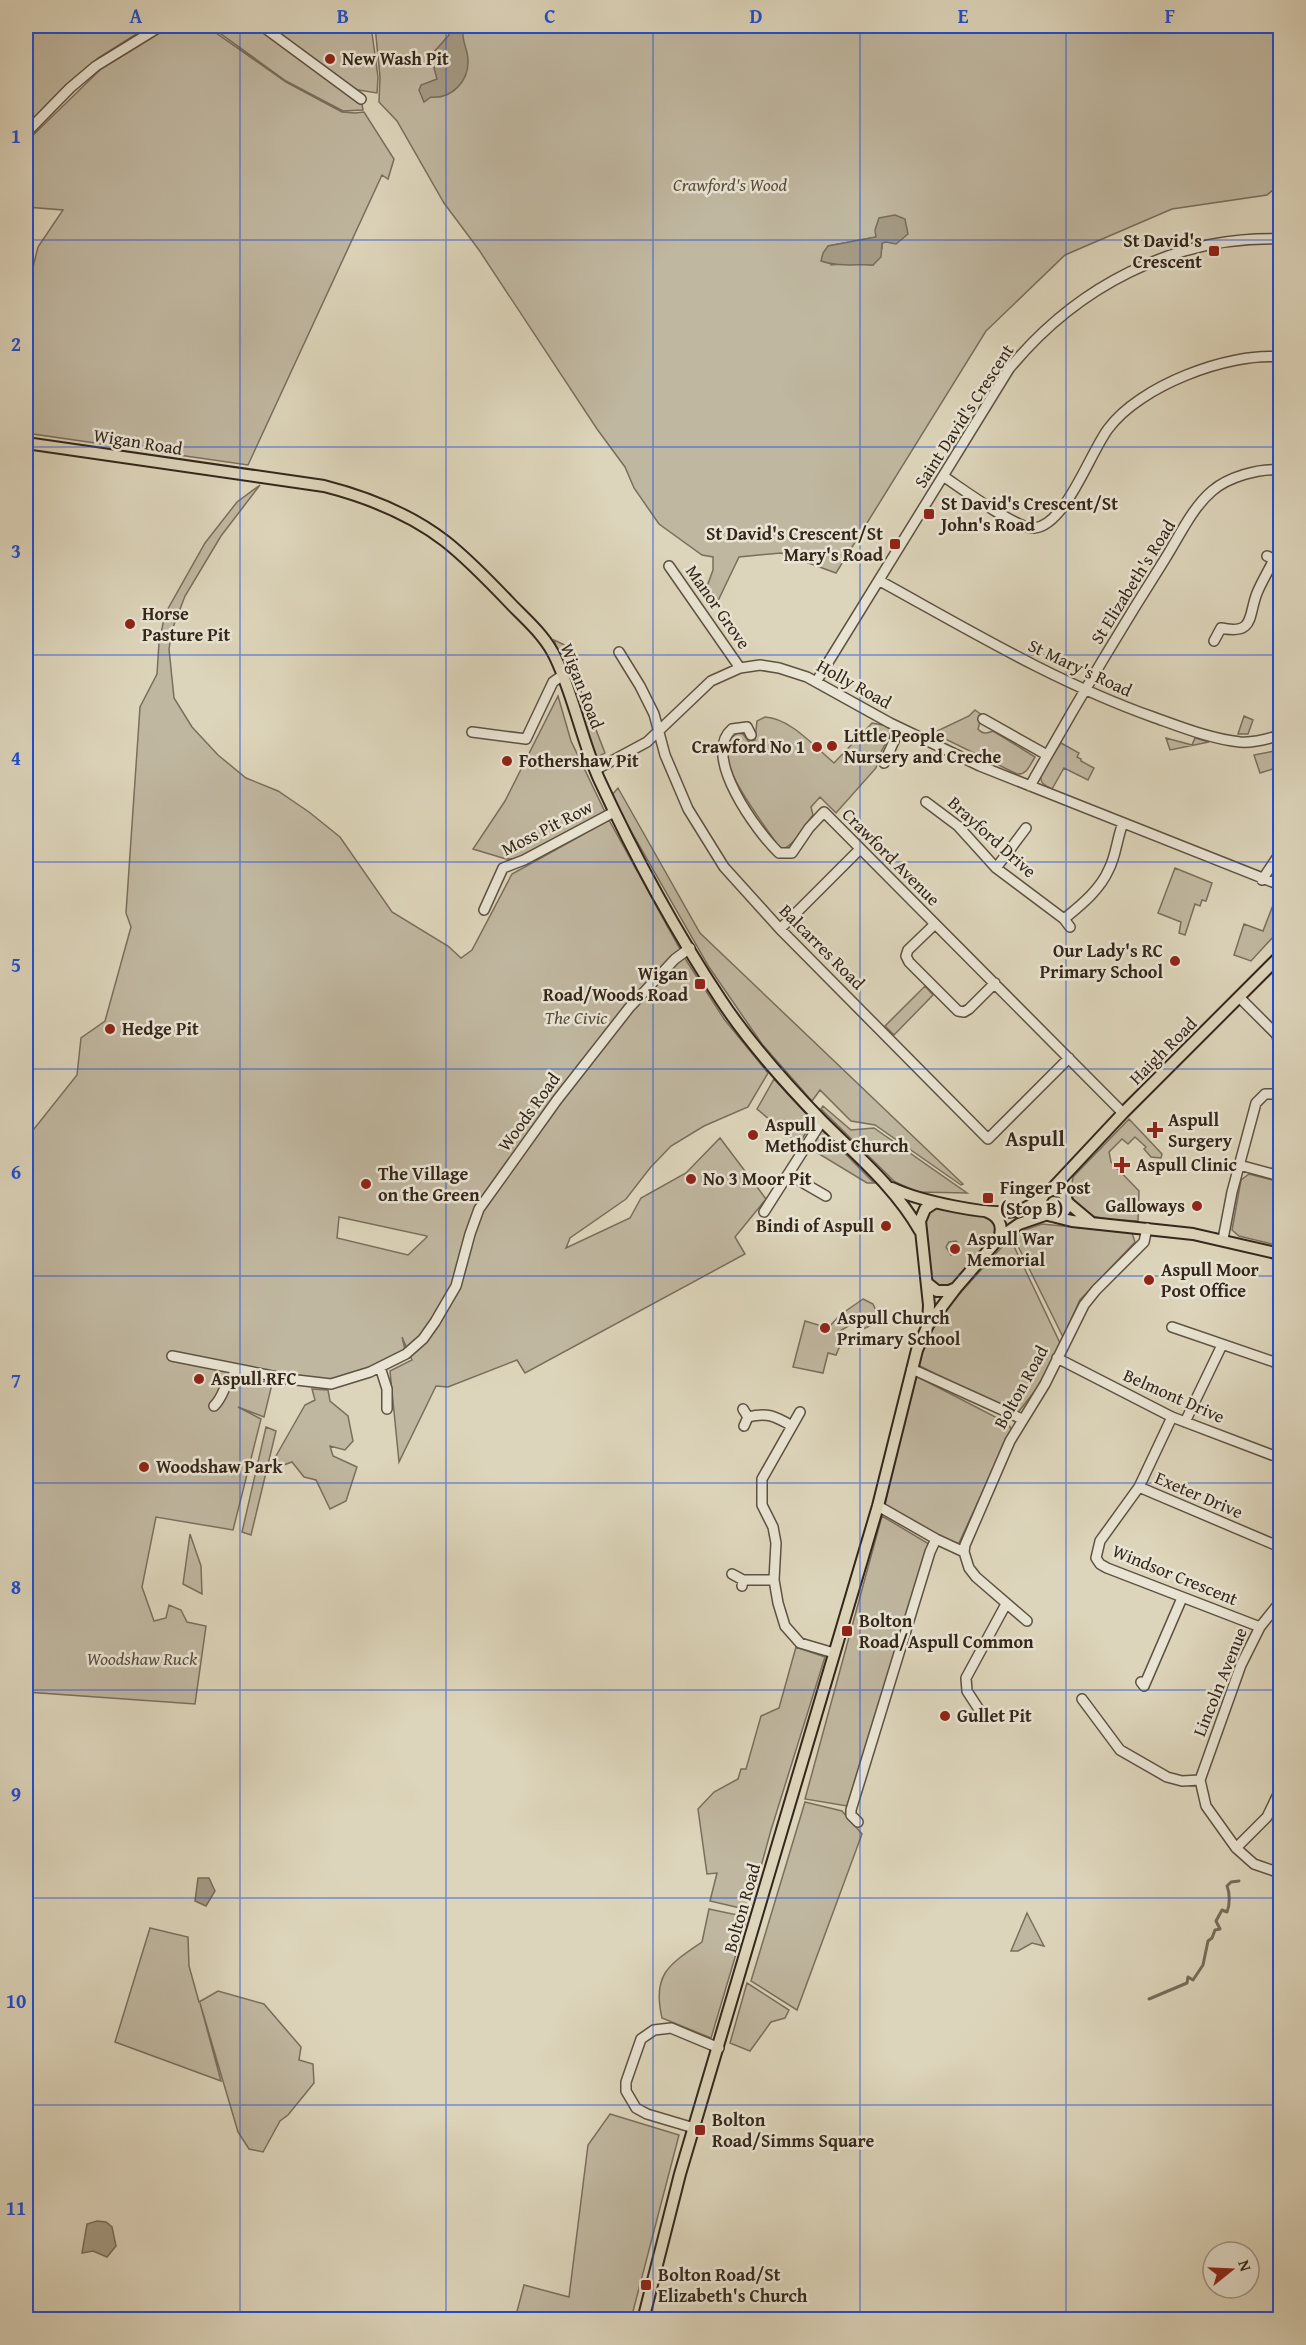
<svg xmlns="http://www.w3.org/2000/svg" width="1306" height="2345" font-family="'Gentium Book Plus',serif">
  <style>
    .green { fill: #c0b7a0; stroke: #7a6e5d; stroke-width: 1.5; fill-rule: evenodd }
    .water { fill: #a49a84; stroke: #776c5a; stroke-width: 1.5 }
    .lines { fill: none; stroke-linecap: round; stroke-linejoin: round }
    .stream { stroke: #776c5a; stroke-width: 3 }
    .minor-casing { stroke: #5e5242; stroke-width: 12 }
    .major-casing { stroke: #34261a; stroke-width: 14 }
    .minor { stroke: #e9e4d3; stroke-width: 9 }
    .major { stroke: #ddd5bb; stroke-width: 10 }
    .grid { fill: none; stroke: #1d4ed8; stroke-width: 1.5; stroke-opacity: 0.55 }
    .poi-dot { fill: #8f2418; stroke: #e9e4d3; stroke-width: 2 }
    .labels { text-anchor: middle; stroke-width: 5; stroke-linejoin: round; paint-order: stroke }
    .poi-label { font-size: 18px; font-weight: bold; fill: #34261a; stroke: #e9e4d3; text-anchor: start }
    .park-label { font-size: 18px; font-style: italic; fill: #574a3c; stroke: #e9e4d3 }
    .street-label { font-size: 18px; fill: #34261a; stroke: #e9e4d3 }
    .quarter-label { font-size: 21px; font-weight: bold; fill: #34261a; stroke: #e9e4d3 }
    .neatline { fill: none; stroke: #1d4ed8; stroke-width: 2 }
    .grid-label { font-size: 20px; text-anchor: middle; font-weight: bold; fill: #1d4ed8 }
  </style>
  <rect width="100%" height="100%" fill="#ddd5bb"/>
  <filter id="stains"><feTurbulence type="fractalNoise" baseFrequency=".00333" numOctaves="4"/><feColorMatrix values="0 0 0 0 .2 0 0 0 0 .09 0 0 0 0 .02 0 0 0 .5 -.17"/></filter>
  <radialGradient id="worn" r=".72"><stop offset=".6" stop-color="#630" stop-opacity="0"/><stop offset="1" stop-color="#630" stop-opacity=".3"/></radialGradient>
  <path class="green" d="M26,26H149L98,58L26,130Z
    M171,26H206L286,82L342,112L355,113L364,112L394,159L388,179L382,175L248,465L26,433V295L38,247L63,210L26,207V170L31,158L26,153V142L101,69Z
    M210,26H260L361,99L363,110L343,111L286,81Z
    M268,26H371L378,77L377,93L352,89Z
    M375,26H1280V184L1267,195L1172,209L1065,255L986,331L836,573L781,553L739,557L715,607L705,592L713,570V557L702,555L659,524L634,488L625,467L597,429L479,250L444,203L397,121L379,102L380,77ZM876,237L885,242L882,243V248L873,265L851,263L831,265L828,246Z
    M260,485L221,536L185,596L172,630L169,649L174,698L192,727L218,755L246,778L278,791L309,812L340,837L392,912L448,946L461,958L472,950L512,874L609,820L686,960L724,1019L768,1073L748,1107L704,1126L671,1146L650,1168L626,1199L570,1238L566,1248L630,1218L641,1198L686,1173L720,1138L766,1199L735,1237L745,1254L525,1373L517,1360L448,1387L436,1386L399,1462L390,1371L412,1360L402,1337L406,1354L331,1384L239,1370L236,1381L247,1377L272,1384L264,1417L238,1407L261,1419L233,1530L156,1517L142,1587L154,1621L166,1618L169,1605L181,1610L187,1622L206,1626L195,1704L26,1692V1139L77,1075L81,1038L105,1021L131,927L126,913L140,707L157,674L159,643L165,614L205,543L237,502ZM339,1217L427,1236V1237L408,1255L337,1238Z
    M554,640L571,648L567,655L605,753L596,758Z
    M558,696L571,741L605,812L515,859H506L473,849L505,801Z
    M975,710L982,715L978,729C983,735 987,733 993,731L1035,757C1030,765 1027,775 1017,774L933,733L969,716Z
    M1244,716L1253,720L1248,734H1238Z
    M765,717C790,718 815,747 834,763L872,723L888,726L891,730L890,735L880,754L876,768L836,813L820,797L811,807L813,815C804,826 794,846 781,850C766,827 727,778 726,752C725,743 731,738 737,733L743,734L749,742L755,740L757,721Z
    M1166,738L1192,745L1195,738L1209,742L1170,750Z
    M1061,743L1079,753L1077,757L1081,759V761L1094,768L1088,780L1064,768L1052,789C1045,785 1039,784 1041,773Z
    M1274,751L1279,767L1260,773L1254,755Z
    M618,788L700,933L963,1184L961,1185L875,1125L851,1121L820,1090L812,1101L762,1044L709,967L611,796Z
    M1175,868L1212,883L1206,901L1202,900L1200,906L1195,904L1185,935L1179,933L1181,922L1158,913Z
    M1275,900L1280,902V938L1274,936L1251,961L1234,955L1244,924L1263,931Z
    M925,986L933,995L894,1035L885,1026Z
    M774,1079L813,1121L799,1144L757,1109Z
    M823,1106L851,1130L874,1128L967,1193L918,1192L895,1182L821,1109Z
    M1129,1119L1162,1154L1161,1158L1151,1157L1144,1149L1146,1147L1135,1137L1128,1144L1122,1139L1109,1152L1111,1162L1139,1191L1138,1221C1106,1219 1064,1222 1073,1177Z
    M821,1129L874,1183H867L811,1149Z
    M1249,1174L1280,1182V1246L1239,1236L1232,1230L1241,1180Z
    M929,1206L985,1211L1002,1227L956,1288L932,1289L922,1213ZM956,1241L960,1246V1252L951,1255L946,1247L949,1242Z
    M1042,1224L1132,1233L1135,1242L1080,1300L1063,1337L1012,1234Z
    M1010,1238L1060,1343L1038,1387L1016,1415L916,1364L932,1330L952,1302Z
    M863,1299L873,1304L881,1321L863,1329L857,1321L838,1332L842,1341L836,1355L828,1353L823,1373L793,1367L805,1321L828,1328L840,1315Z
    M912,1374L1009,1424L1011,1430L959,1543L952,1545L885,1505Z
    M312,1389L328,1390L330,1401L348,1416L353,1441L345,1450L330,1446L333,1456L357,1467L346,1501L330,1509L316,1480L304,1477L292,1462L281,1466L276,1456L305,1405L315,1400Z
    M266,1427L276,1431L251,1535L242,1532Z
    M882,1516L929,1544L847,1806L805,1799Z
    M190,1534L201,1566L202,1594L183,1584Z
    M796,1647L825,1657L771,1830L749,1910L710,1901L717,1873L707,1874L698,1809L714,1792L738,1779L741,1769H746L761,1716L779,1708Z
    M805,1802L842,1811L862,1834L797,2010L751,1981Z
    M709,1909L747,1917L711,2038L662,2018C652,1975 668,1965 702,1942Z
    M1027,1913L1044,1946L1032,1943L1018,1951H1011Z
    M150,1928L188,1937L189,1966L199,2002L218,1991L264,2004L301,2047L299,2060L313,2064L314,2083L288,2115L280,2121L263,2152L249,2149L238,2132L200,2003L221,2081L115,2042Z
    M747,1983L789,2010L785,2018L771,2022L750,2051L730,2043Z
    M610,2114L679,2135L631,2319H515L524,2285L569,2297L588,2145Z"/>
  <path class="water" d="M447,26H472L473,28L463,32C462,42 468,50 468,60C469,81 452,99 431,97L424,102L419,90L421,85L437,79L434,68L437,63L433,53L449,35Z
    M895,215L905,219L908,234L896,244L886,242L882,243L881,257L873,265C856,264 837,267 821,261L823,253L828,246L876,237L875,230L879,218Z
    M198,1878H209L215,1891L206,1906L195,1901Z
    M97,2221L106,2222L112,2227L116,2246L107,2257L93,2251L82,2253L87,2224Z"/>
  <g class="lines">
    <path class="stream" d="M1149,1999L1187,1983L1188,1977L1193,1980L1203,1965L1208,1941L1212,1938L1215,1930L1220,1929L1216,1921L1222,1910L1227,1912C1230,1905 1230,1893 1227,1886L1231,1882L1239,1881"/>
    <defs>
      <path id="minor" d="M262,26L361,99
        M26,133L70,88L96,66L161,26
        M943,476C961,488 1016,529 1034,528C1065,526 1090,453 1108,429C1139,386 1229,352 1280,357
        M669,566L740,668
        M880,581C969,630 1057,683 1153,717C1181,727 1211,739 1240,742C1254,743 1268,739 1280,735
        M1214,641L1221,628C1255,635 1248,616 1257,593C1262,581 1269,570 1274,559L1267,556
        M619,652L640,686L654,714L665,755L688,809L724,867L780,929L988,1139L1069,1058
        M816,682L1009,369C1076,287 1173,236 1280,239
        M983,719L1047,755
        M472,732L526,739L553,682L563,675
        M751,735L747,727L732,729C701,756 757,832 779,853H792L809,828L824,812L1123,1113
        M884,763L900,728
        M595,770L647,742L711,681L740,668L760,665L779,668L807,677L890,723L980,766L1280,885
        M1030,786C1073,709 1118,633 1165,559C1179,537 1192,508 1212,491C1228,477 1259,468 1280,470
        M926,802L958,826L996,868L1064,919L1070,927
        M996,868L1026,828
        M1262,880L1280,853
        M484,910L503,868L524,860L614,812
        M1064,919C1081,905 1100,890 1109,869C1116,856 1117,838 1123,823
        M935,924L908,950L906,956L909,962L958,1011L964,1012L969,1009L995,983
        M780,929L860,849
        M1239,997L1277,1035L1280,1050
        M1239,1165L1280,1176
        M788,1174L826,1196
        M764,1212L822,1121
        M1223,1239L1232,1192L1256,1103L1265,1094H1280
        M1172,1327L1280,1364
        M172,1356L288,1379L331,1384L370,1372L406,1354L423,1339L435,1322L456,1286L470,1234L479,1209L557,1100L629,1008L675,959L690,948
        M1057,1358L1172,1417L1280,1458
        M380,1367L387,1389V1409
        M912,1369L1022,1419
        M214,1406C226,1394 222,1383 239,1370
        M743,1409L748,1417L744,1426
        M800,1412L762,1479V1505L773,1527L776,1543L774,1580L778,1603L785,1626L800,1643L834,1653
        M748,1417C767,1412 775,1416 792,1426
        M1172,1417L1139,1487L1100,1541L1096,1558L1100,1564L1107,1568L1260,1627
        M1185,1422L1222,1345
        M1139,1487L1280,1547
        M878,1506L936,1539
        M964,1552L969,1568L976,1577L1027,1621
        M732,1574L743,1580L742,1586
        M743,1580H774
        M1141,1682L1144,1686L1182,1598
        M1082,1699L1120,1750L1167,1777L1182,1781L1200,1780
        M980,1711L967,1691L966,1678L1006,1604
        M1200,1780L1241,1665L1260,1627L1280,1602
        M1200,1780L1206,1806L1236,1848L1254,1864L1280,1873
        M858,1822L851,1815V1810L930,1552L936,1539L964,1552L965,1545L1010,1441L1045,1384L1084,1305L1096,1290L1144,1242L1147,1228
        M1236,1848L1267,1817L1280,1790
        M694,2128L647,2114L636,2108L626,2091V2082L641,2039L654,2030L671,2028L719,2048"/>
      <path id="major" d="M26,443L324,486C367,497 410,514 445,541C468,559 489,581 509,602C526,620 546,636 556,659C574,697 582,741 599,779C633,853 676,932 721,1000C750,1044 785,1083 822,1121C857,1156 895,1187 920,1231
        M892,1188C917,1200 993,1218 1019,1210C1028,1208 1036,1202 1043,1196
        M1041 1203a13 13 0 1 1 26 0a13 13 0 1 1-26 0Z
        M1051,1190L1123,1113L1280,956
        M1067,1202L1092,1223
        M985,1211C998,1215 1004,1225 999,1238
        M1052,1216L1072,1221L1193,1234L1280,1254
        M927,1283L937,1291H949L956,1288
        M928,1324L929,1305L920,1221L925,1209L934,1203
        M643,2320L680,2174L878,1506L917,1350L928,1325L956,1288L999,1238L1019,1224L1048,1214"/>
    </defs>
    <use href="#minor" class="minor-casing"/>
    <use href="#major" class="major-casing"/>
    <use href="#minor" class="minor"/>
    <use href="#major" class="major"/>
  </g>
  <path class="grid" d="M240,26V2320M446,26V2320M653,26V2320M860,26V2320M1066,26V2320M26,240H1280M26,447H1280M26,655H1280M26,862H1280M26,1069H1280M26,1276H1280M26,1483H1280M26,1690H1280M26,1898H1280M26,2105H1280"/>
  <g class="poi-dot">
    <circle cx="330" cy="59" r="6"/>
    <rect x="1208" y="245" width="12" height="12" rx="3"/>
    <rect x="923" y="508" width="12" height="12" rx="3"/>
    <rect x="889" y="538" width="12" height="12" rx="3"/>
    <circle cx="130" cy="624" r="6"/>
    <circle cx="832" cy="746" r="6"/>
    <circle cx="817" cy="747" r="6"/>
    <circle cx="507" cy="761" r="6"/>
    <circle cx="1175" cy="961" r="6"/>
    <rect x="694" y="978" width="12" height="12" rx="3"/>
    <circle cx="110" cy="1029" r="6"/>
    <path d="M1152 1121h6v6h6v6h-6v6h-6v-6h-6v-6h6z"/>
    <circle cx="753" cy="1135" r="6"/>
    <path d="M1119 1156h6v6h6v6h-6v6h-6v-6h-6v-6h6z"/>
    <circle cx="691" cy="1179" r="6"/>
    <circle cx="366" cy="1184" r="6"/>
    <rect x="982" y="1192" width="12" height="12" rx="3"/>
    <circle cx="1197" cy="1206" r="6"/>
    <circle cx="886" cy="1226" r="6"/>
    <circle cx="955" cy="1249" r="6"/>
    <circle cx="1149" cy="1280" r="6"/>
    <circle cx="825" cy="1328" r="6"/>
    <circle cx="199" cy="1379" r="6"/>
    <circle cx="144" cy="1467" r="6"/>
    <rect x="841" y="1625" width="12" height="12" rx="3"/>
    <circle cx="945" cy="1716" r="6"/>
    <rect x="694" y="2124" width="12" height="12" rx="3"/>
    <rect x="640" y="2279" width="12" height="12" rx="3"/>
  </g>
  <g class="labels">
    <g class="poi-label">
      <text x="342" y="65">New Wash Pit</text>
      <text x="1202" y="247" text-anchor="end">St David's<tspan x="1202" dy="21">Crescent</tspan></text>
      <text x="941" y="510">St David's Crescent/St<tspan x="941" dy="21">John's Road</tspan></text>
      <text x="883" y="540" text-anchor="end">St David's Crescent/St<tspan x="883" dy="21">Mary's Road</tspan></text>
      <text x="142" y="620">Horse<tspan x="142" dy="21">Pasture Pit</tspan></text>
      <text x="844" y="742">Little People<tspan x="844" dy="21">Nursery and Creche</tspan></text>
      <text x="805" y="753" text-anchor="end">Crawford No 1</text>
      <text x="519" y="767">Fothershaw Pit</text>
      <text x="1163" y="957" text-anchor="end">Our Lady's RC<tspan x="1163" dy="21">Primary School</tspan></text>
      <text x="688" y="980" text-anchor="end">Wigan<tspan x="688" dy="21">Road/Woods Road</tspan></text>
      <text x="122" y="1035">Hedge Pit</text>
      <text x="1168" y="1126">Aspull<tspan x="1168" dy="21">Surgery</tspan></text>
      <text x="765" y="1131">Aspull<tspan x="765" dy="21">Methodist Church</tspan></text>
      <text x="1136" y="1171">Aspull Clinic</text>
      <text x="378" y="1180">The Village<tspan x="378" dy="21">on the Green</tspan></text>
      <text x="703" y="1185">No 3 Moor Pit</text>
      <text x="1000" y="1194">Finger Post<tspan x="1000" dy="21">(Stop B)</tspan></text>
      <text x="1185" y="1212" text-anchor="end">Galloways</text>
      <text x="874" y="1232" text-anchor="end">Bindi of Aspull</text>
      <text x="967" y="1245">Aspull War<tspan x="967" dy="21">Memorial</tspan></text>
      <text x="1161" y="1276">Aspull Moor<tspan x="1161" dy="21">Post Office</tspan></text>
      <text x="837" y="1324">Aspull Church<tspan x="837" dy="21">Primary School</tspan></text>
      <text x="211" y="1385">Aspull RFC</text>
      <text x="156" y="1473">Woodshaw Park</text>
      <text x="859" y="1627">Bolton<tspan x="859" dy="21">Road/Aspull Common</tspan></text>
      <text x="957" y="1722">Gullet Pit</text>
      <text x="712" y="2126">Bolton<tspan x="712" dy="21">Road/Simms Square</tspan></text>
      <text x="658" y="2281">Bolton Road/St<tspan x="658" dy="21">Elizabeth's Church</tspan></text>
    </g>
    <g class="park-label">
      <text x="730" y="191">Crawford's Wood</text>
      <text x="576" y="1024">The Civic</text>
      <text x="142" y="1665">Woodshaw Ruck</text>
    </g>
    <g class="street-label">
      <text transform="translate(964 416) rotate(-57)" y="6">Saint David's Crescent</text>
      <text transform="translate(138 442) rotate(9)" y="6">Wigan Road</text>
      <text transform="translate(1133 582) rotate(-58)" y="6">St Elizabeth's Road</text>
      <text transform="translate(718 607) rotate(55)" y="6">Manor Grove</text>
      <text transform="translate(1080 668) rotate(25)" y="6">St Mary's Road</text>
      <text transform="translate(854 684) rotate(29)" y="6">Holly Road</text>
      <text transform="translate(582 686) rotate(69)" y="6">Wigan Road</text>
      <text transform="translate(547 828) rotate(-27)" y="6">Moss Pit Row</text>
      <text transform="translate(992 837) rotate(42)" y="6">Brayford Drive</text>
      <text transform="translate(891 857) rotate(45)" y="6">Crawford Avenue</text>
      <text transform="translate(822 947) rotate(45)" y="6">Balcarres Road</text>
      <text transform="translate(1163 1051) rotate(-45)" y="6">Haigh Road</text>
      <text transform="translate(529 1112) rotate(-54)" y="6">Woods Road</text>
      <text transform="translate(1021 1387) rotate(-61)" y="6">Bolton Road</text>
      <text transform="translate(1174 1396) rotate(24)" y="6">Belmont Drive</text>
      <text transform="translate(1199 1495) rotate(23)" y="6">Exeter Drive</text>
      <text transform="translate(1175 1575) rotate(22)" y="6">Windsor Crescent</text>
      <text transform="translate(1220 1682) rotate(-68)" y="6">Lincoln Avenue</text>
      <text transform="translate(742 1908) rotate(-74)" y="6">Bolton Road</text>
    </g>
    <g class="quarter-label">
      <text x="1035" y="1146">Aspull</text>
    </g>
  </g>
  <rect width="1306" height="2345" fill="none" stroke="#ddd5bb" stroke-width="66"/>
  <g transform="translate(1231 2270) rotate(72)"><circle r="28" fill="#e9e4d3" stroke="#a19889" stroke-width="1.5"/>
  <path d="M0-4.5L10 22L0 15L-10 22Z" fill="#8f2418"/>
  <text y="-9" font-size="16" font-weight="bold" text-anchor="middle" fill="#34261a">N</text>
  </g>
  <rect x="33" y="33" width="1240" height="2279" class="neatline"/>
  <g class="grid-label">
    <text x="136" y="23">A</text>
    <text x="343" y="23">B</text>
    <text x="550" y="23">C</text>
    <text x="756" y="23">D</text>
    <text x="963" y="23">E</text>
    <text x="1170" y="23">F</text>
    <text x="16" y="143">1</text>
    <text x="16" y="351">2</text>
    <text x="16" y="558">3</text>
    <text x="16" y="765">4</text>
    <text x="16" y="972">5</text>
    <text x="16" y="1179">6</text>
    <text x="16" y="1387">7</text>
    <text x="16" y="1594">8</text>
    <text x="16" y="1801">9</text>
    <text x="16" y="2008">10</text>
    <text x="16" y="2215">11</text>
  </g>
  <rect width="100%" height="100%" filter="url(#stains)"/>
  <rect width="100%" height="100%" fill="url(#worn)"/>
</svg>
